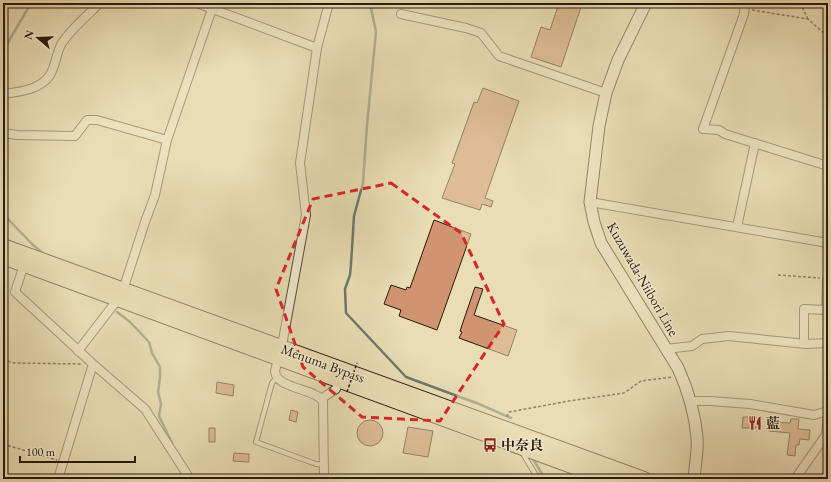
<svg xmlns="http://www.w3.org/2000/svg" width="831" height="482" font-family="'EB Garamond','Noto Serif JP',serif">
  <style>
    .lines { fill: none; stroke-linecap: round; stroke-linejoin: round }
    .stream { stroke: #6b7a6e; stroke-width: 2.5 }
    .building { fill: #d09470; stroke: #28190c }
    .lane-casing { stroke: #584a36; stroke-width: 6 }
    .street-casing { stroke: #584a36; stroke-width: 10 }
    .secondary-casing { stroke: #28190c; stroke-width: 13 }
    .highway-casing { stroke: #28190c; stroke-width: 16 }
    .path { stroke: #28190c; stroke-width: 1.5; stroke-dasharray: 3 2; stroke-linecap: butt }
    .lane { stroke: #f1e9ce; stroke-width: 4 }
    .street { stroke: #f1e9ce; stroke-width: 8 }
    .secondary { stroke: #f1e9ce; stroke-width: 11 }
    .highway { stroke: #eaddb4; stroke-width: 14 }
    .path-bridge { stroke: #28190c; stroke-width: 1.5; stroke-dasharray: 3 2; stroke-linecap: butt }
    .marked { fill: none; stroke: #d62828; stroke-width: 3; stroke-dasharray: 8 5; stroke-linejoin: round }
    .labels { text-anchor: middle; stroke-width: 3; stroke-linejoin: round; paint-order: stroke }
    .street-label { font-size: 14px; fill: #28190c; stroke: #f1e9ce }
    .poi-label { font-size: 14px; font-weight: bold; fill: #28190c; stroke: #f1e9ce; text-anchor: start }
  </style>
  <rect width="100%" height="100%" fill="#eaddb4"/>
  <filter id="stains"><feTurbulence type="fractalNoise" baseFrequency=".005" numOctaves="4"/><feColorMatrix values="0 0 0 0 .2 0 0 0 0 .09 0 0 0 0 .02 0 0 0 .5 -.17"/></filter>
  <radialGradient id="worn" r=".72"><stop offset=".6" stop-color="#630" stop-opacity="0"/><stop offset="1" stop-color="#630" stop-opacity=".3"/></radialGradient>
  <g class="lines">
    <path class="stream" d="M370,3L376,32L367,125L363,183L354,216L351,264L350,275L345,289L346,313L406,377L479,404L511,418
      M3,51L31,3
      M3,214L32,244L46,256
      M117,312L130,322L149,342L152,353L160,367V377L158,392L161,404L159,416L172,443
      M533,459L545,479"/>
  </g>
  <path class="building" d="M559,3H569L581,7L561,67L531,57L541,27L550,30Z
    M483,88L519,101L485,198L493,201L491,207L482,204L480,210L442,198L455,164L452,163L474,102L477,103Z
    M434,220L471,234L437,330L399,316L401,310L384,304L391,285L406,290L407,287L410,288Z
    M475,287L483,289L474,315L517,330L508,356L459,338L462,332L460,331Z
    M217,382L234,385L233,396L216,393Z
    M291,410L298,412L296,422L289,420Z
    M743,417H757L756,428H742Z
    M791,419H799L798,429L810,430L809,440L800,439L799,445H796L795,456L787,455L790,433L769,431L770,422L790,423Z
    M357 433a13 13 0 1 1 26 0a13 13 0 1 1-26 0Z
    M408,427L433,431L428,457L403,453Z
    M209,428H215V442H209Z
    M234,453L249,454V462L233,461Z"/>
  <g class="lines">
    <defs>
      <path id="lane" d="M277,377L272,383L256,442L316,464L324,465
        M522,452L538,479"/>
      <path id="street" d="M197,3L317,48
        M745,3L744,14L703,129L719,130L725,134L828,166
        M401,14L466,28L481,33L499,56L606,93
        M3,94C19,92 40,90 50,75C56,65 56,53 62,43C72,28 87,16 100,3
        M3,133L17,135L75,136L87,120H97L167,140
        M590,202L828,243
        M737,227L755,143
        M24,265L15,292L93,364L145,409L190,479
        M123,290L145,222L155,195L167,140L212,9
        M804,343V309L826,310L827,279
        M666,349L692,346L702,339L729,336L806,344L828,343
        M78,351L118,299
        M321,399L336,389L340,380
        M690,401H710L750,404L814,415L828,411
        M58,479L93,364
        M324,479L323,401C314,388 276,389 275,371L283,340L306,215L300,163L317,48L329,3
        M795,479L826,435L828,411"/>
      <path id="secondary" d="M646,3L618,60L606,93L599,126L590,202L594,222L601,243L678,368C688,390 695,414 697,438C698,451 695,466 694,479"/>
      <path id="highway" d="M3,246L644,479
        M3,257L607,479"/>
    </defs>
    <use href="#lane" class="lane-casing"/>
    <use href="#street" class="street-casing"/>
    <use href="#secondary" class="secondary-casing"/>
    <use href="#highway" class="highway-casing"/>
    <path class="path" d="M800,3L808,19
      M752,10L808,19L828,37
      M778,275L820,278
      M3,360L14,363L81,364
      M507,417L509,412L569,401L624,393L641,381L672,377
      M3,444L57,460"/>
    <use href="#lane" class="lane"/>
    <use href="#street" class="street"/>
    <use href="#secondary" class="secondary"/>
    <use href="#highway" class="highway"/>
    <path class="path-bridge" d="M347,392L357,363"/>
  </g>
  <path d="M0 0H831V482H0ZM391,183L461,233L504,324L440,421L362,417L303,367L276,289L313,199Z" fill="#eaddb4" fill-opacity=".55" fill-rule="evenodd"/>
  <path class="marked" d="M391,183L461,233L504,324L440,421L362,417L303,367L276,289L313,199Z"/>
  <defs>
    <symbol id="restaurant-bare" viewBox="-9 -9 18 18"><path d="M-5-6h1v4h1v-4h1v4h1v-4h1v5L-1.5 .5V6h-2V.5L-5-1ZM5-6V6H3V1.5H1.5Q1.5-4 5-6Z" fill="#8f2418" stroke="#f1e9ce" stroke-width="2.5" paint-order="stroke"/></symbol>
    <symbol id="bus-bare" viewBox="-9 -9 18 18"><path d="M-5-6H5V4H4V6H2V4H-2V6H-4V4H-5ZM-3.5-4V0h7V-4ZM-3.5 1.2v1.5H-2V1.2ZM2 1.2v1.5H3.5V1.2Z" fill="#8f2418" stroke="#f1e9ce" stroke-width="2.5" paint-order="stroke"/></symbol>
  </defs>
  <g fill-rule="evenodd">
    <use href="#restaurant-bare" x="745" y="413" width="20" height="20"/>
    <use href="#bus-bare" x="480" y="435" width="20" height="20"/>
  </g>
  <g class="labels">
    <g class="street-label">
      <text transform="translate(643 279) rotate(60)" y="5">Kuzuwada-Niibori Line</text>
      <text transform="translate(323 363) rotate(20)" y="5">Menuma Bypass</text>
    </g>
    <g class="poi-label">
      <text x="766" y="428">藍</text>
      <text x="501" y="450">中奈良</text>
    </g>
  </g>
  <rect width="831" height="482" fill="none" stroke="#eaddb4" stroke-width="16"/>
  <rect x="4" y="4" width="823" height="474" fill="none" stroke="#28190c" stroke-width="2"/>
  <rect x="8" y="8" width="815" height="466" fill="none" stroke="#28190c"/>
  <g transform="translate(38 38) rotate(289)" stroke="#f1e9ce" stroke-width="3" paint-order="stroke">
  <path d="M0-3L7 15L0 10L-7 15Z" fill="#28190c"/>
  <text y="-6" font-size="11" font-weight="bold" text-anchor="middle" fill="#28190c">N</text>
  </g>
  <path d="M20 456v6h115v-6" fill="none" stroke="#28190c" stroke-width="2"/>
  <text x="26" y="456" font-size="12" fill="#28190c" stroke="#f1e9ce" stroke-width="3" paint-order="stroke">100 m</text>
  <rect width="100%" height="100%" filter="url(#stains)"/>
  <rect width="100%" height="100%" fill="url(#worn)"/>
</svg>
